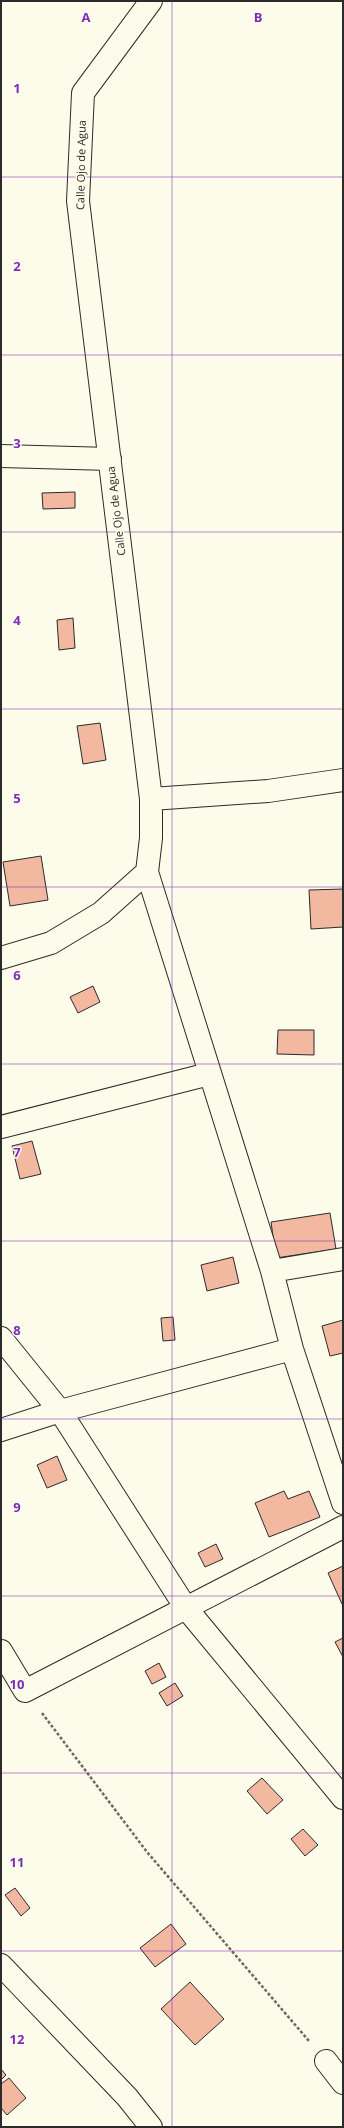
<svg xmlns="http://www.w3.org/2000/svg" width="344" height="2128" font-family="'Open Sans',sans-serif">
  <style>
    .building { fill: #f2b8a0; stroke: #2b2b2b }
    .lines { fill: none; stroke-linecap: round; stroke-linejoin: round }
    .street-casing { stroke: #2b2b2b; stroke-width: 24 }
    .path { stroke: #6a6964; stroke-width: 2.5; stroke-dasharray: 3 2; stroke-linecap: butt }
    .street { stroke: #fdfbea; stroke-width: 22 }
    .grid { fill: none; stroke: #7b2cbf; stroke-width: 1; stroke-opacity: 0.55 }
    .labels { text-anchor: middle; stroke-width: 3; stroke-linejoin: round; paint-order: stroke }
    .street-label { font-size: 11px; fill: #2b2b2b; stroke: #fdfbea }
    .grid-label { font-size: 13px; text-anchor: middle; font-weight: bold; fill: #7b2cbf; stroke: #fdfbea; stroke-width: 3; stroke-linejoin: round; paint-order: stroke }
  </style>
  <rect width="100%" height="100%" fill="#fdfbea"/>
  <path class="building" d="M75,492V508L43,509L42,493Z
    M73,618L75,648L59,650L57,620Z
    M100,723L106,760L83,764L77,726Z
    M41,856L48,900L10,906L3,862Z
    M343,889V927L311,929L309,890Z
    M93,986L100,1002L78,1013L70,997Z
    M278,1030H314V1055L277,1054Z
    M32,1141L41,1174L20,1179L12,1146Z
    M330,1213L336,1249L276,1258L271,1222Z
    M233,1257L239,1283L207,1291L201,1265Z
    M173,1317L175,1340L163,1341L161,1318Z
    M343,1320V1353L330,1356L322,1326Z
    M57,1456L67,1480L47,1488L37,1465Z
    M284,1491L288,1499L309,1491L320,1517L269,1537L255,1503Z
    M216,1544L223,1559L205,1567L198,1553Z
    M343,1566V1604H342L328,1573Z
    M343,1638V1657L335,1642Z
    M159,1663L166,1677L152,1684L145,1671Z
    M175,1683L183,1696L167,1706L159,1693Z
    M262,1778L283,1800L267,1814L247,1791Z
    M303,1829L318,1845L305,1856L291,1839Z
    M15,1888L30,1908L21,1916L5,1895Z
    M171,1924L186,1944L155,1967L140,1948Z
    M190,1982L224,2019L195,2045L161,2009Z
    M1,2069L6,2075L1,2080Z
    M9,2078L26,2098L7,2115L1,2108V2084Z"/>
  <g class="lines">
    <defs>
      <path id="street" d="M1,456L110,459
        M151,799L268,791L343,780
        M147,872L272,1271L292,1349L343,1503
        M1,958L51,943L101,913L147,872L151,838V799L78,201L83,93L151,1
        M1,1127L209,1074
        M272,1271L343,1259
        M1,1338L60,1411L186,1608L343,1798
        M1,1430L60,1411L292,1349
        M1,1651L25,1691L343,1527
        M1,1965L127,2097L151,2127
        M326,2061L343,2083"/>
    </defs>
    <use href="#street" class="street-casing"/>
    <path class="path" d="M42,1713L147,1852L309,2041"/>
    <use href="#street" class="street"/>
  </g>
  <path class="grid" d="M172,1V2127M1,177H343M1,355H343M1,532H343M1,709H343M1,887H343M1,1064H343M1,1241H343M1,1419H343M1,1596H343M1,1773H343M1,1951H343"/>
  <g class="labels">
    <g class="street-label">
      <text transform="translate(81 165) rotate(-89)" y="4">Calle Ojo de Agua</text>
      <text transform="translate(116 511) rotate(-97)" y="4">Calle Ojo de Agua</text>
    </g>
  </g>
  <g class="grid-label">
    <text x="86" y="22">A</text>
    <text x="258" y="22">B</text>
    <text x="17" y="93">1</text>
    <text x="17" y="271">2</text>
    <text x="17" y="448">3</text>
    <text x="17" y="625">4</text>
    <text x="17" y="803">5</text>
    <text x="17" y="980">6</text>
    <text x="17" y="1157">7</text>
    <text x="17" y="1335">8</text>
    <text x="17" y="1512">9</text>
    <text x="17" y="1689">10</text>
    <text x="17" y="1867">11</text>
    <text x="17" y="2044">12</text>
  </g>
  <rect width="344" height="2128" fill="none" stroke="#2b2b2b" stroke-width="4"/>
</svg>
